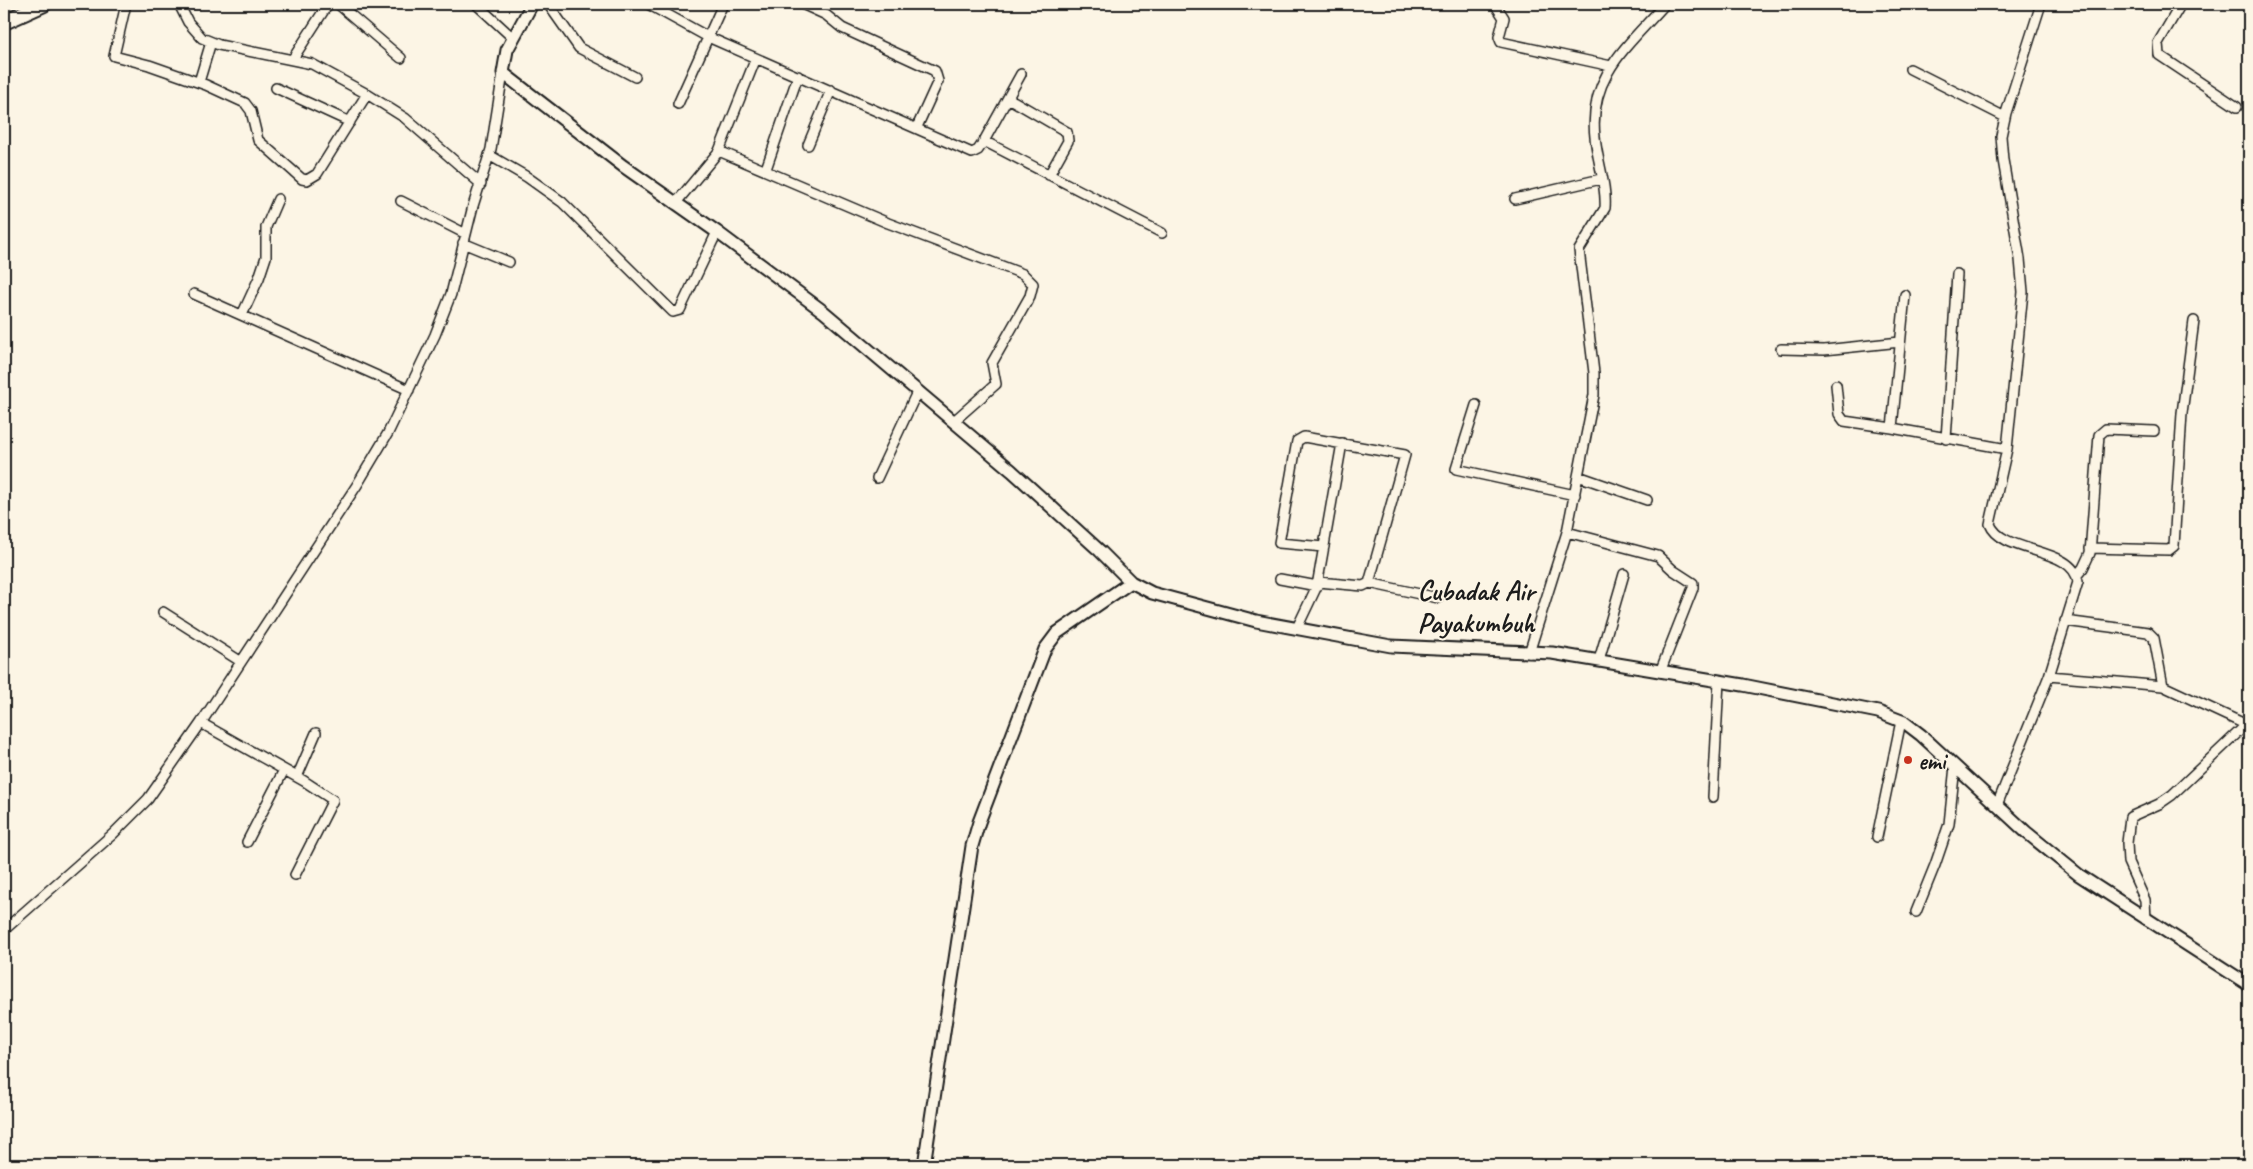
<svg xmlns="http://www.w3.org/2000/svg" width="2253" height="1169" font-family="Caveat,sans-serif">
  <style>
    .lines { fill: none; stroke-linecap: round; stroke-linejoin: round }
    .minor-casing { stroke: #1c1c1c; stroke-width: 12 }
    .tertiary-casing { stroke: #1c1c1c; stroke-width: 15 }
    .trunk-casing { stroke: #1c1c1c; stroke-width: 18 }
    .minor { stroke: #fcf5e5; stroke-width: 9 }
    .tertiary { stroke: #fcf5e5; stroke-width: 11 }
    .trunk { stroke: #fcf5e5; stroke-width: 14 }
    .poi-dot { fill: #c8321e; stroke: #fcf5e5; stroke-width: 2 }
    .labels { text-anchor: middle; stroke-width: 4; stroke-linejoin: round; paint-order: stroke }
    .poi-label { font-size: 25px; font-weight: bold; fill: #1c1c1c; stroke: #fcf5e5; text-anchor: start }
    .quarter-label { font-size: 28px; font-weight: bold; fill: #1c1c1c; stroke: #fcf5e5 }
  </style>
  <rect width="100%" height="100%" fill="#fcf5e5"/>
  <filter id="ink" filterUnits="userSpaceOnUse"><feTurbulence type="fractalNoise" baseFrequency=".02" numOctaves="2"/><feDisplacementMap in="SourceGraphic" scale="10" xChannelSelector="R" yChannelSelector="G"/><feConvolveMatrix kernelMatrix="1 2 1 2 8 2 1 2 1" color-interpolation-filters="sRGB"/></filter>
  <g filter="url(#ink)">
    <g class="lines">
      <defs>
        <path id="minor" d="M126,4L114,56L149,65L206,85L245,103L251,111L258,140L302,179L307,180L317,174L367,94
          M179,4L188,22L202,38L219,45L312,64L367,94L405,118L481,184
          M338,4L401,58
          M476,4L513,38
          M548,4L579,48L635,77
          M648,4L708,37L972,153L978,150L984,141L1021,74
          M802,4L826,15L842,28L935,71L938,81L917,127
          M1495,4L1504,18L1499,37L1501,42L1611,66
          M2181,4L2158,43L2159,55L2237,107
          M292,60L328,4
          M1910,69L2005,117
          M199,82L211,42
          M276,88L350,122
          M1008,98L1067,132L1068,141L1049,175
          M678,104L723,4
          M984,141L1162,233
          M808,145L831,90
          M719,151L888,223L1023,274L1033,284L1030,296L992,363L996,384L954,421
          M489,155L527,177L562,202L673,312L680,310L717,232
          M766,169L798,76
          M1515,199L1601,179
          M401,201L466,234
          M675,204L719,151L756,58
          M463,243L509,262
          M194,294L409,390
          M242,315L259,278L266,257V227L278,199
          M1781,349L1824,350L1900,342
          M1836,385L1839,414L1844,421L1892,428L2007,449
          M1476,405L1456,469L1575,495
          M1892,428L1905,295
          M1946,439L1957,274
          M1578,476L1647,500
          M877,478L918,390
          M1567,532L1658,556L1673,570L1693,583V588L1660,672
          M2090,548L2169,550L2174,546L2182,413L2194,321
          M2077,575L2083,568L2090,553L2099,435L2106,429L2154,431
          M1280,579L1317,586
          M1318,582L1363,586L1369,583L1405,455L1304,437L1297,441L1279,543L1324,547
          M1369,583L1438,598
          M163,612L240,661
          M2065,621L2148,632L2154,638L2163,686
          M1297,628L1317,586L1342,443
          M1529,653L1567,532L1594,395V373L1579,250L1605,208C1607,186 1597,160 1595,137C1588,76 1628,46 1665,4
          M1599,660L1624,574
          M2049,676L2163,686L2249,726
          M201,723L304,781L333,800L295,875
          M297,777L316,733
          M1713,797L1719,681
          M1997,805L2049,676L2078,582C2074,546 2002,555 1990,524L2007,449L2023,292L2020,259L2003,160L2001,136L2006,113L2041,4
          M1877,837L1901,721
          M247,842L284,770
          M1916,912L1935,865L1949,824L1955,766
          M2146,920L2145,900L2128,862L2127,843L2130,817L2159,804L2172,795L2246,725
          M4,930L113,834L148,799L201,723L357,485L388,433L435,335L451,294L473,206L491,149L503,73"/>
        <path id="tertiary" d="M532,4L507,50L503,73L623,166L717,232L824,312L1012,471L1100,551L1131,582L1152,593L1256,621L1391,646L1552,653L1743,685L1878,712L1904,722L1921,735L2026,832L2079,875L2249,985
          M924,1165L972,846L979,822L1045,649L1057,633L1131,582"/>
        <path id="trunk" d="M4,22L44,4"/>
      </defs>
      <use href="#minor" class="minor-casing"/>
      <use href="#tertiary" class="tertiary-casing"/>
      <use href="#trunk" class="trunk-casing"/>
      <use href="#minor" class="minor"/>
      <use href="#tertiary" class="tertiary"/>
      <use href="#trunk" class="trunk"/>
    </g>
  </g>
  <circle class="poi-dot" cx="1908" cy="760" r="5"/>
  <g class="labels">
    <g class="poi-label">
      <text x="1918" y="769">emi</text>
    </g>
    <g class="quarter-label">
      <text x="1476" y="600">Cubadak Air<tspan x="1476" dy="32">Payakumbuh</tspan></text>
    </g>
  </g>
  <rect width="2253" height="1169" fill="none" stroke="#fcf5e5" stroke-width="20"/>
  <rect x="10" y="10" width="2233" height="1149" fill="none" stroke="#1c1c1c" stroke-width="2" filter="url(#ink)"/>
</svg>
